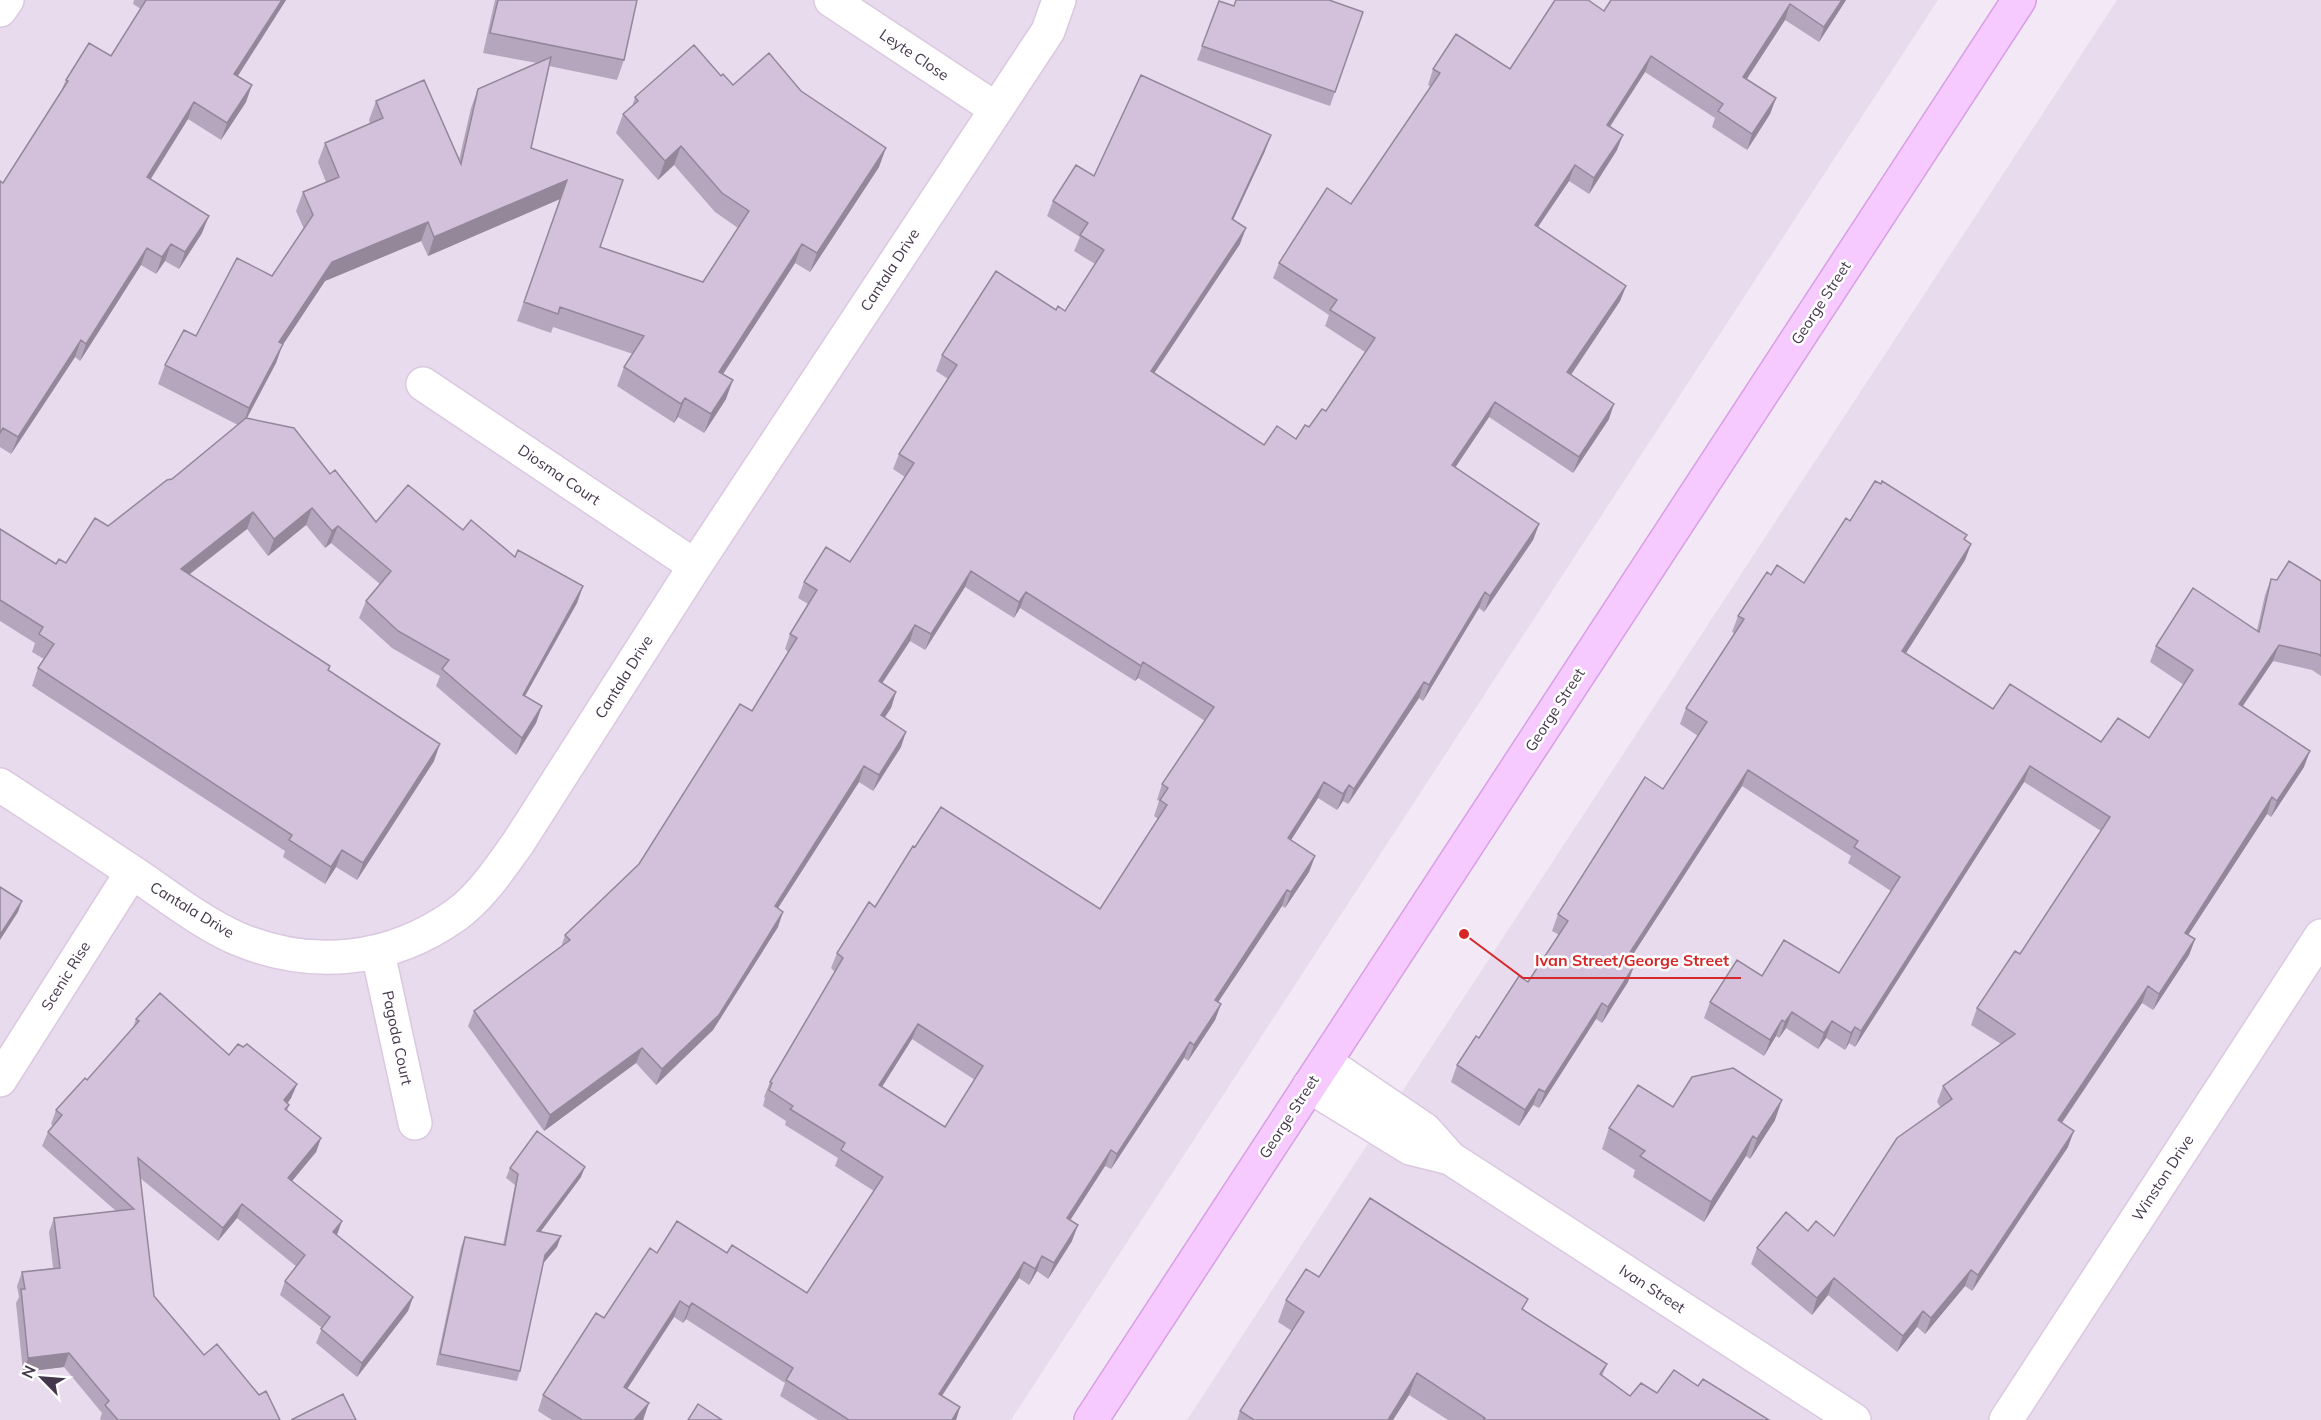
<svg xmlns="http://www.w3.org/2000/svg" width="2321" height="1420" font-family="Mulish,sans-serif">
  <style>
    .residential { fill: #e9dbee }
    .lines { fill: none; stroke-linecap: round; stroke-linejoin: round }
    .minor-casing { stroke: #dac8e0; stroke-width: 36 }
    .secondary-casing { stroke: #d89ee6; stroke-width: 36 }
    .minor { stroke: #fff; stroke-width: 33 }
    .secondary { stroke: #f6caff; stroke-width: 33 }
    .wall { fill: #b5a6bd; fill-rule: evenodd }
    .shaded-wall { fill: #94879a }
    .building { fill: #d3c1dc; stroke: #94879a; stroke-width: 1.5; fill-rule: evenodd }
    .labels { text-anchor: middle; stroke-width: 5; stroke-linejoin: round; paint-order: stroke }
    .street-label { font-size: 15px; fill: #44374b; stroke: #fff }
    .leader { fill: none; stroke: #d62828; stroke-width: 2 }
    .callout-dot { fill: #d62828; stroke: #fff; stroke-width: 2 }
    .callout-label { font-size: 16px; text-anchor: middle; font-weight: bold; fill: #d62828; stroke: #fff; stroke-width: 5; stroke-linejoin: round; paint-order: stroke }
  </style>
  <rect width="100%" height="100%" fill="#f3e9f6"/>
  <path class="residential" d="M0,0H1938L1011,1420H0Z
    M2117,0H2321V1420H1187Z"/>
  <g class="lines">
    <defs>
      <path id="minor" d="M831,0L996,109
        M0,10L7,0
        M423,384L695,566
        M0,785C43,813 86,841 129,870C164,893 198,921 236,938C311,970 390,962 456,915C481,897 500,868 518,843L695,566L1048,31L1059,0
        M378,953L415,1123
        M1325,1062L1425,1130L1450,1158L1854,1420
        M0,1080L132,872
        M1309,1086L1410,1148L1450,1158
        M2006,1420L2321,936"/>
      <path id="secondary" d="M1091,1420L2019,0"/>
    </defs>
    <use href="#minor" class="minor-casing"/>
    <use href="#secondary" class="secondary-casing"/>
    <use href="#minor" class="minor"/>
    <use href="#secondary" class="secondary"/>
  </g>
  <path class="wall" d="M134,0H286L238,76L246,102L221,140L188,119L151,179L202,233L179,269L165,261L156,274L141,265L80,361L75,357L11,454L0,447V181L3,183L61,91L66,80L111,56L141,9L133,4Z
    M495,0H637L624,60L617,80L549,66L531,148L600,247L703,282L738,228L715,212L674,165L658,180L616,133L623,114L632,107L635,97L721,76L733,85L801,91L879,167L810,272L795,263L723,374L726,399L704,433L678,417L674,423L617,386L624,367L633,354L553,327L551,333L517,321L560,199L428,256L421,241L325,281L282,346L276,363L247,418L330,474L376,522L463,530L515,557L583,586L577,603L525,696L542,706L536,723L516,755L436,686L440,676L392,648L359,618L366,601L380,584L331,543L325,548L306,525L268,556L247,529L189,575L330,666L329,671L434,761L357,880L336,867L325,884L283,857L285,851L32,686L38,668L44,659L32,652L35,643L0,621V529L56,564L66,563L108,526L172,479L238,425L158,384L165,365L196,336L272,276L304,229L296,211L303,192L326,182L318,162L325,143L370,124L369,120L376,101L459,160L471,108L478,89L537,63L483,53Z
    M1846,0L1819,42L1785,20L1747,79L1776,98L1770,114L1747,150L1712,127L1715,118L1645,72L1610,127L1617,150L1589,194L1569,181L1538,227L1626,286L1620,301L1571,375L1609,419L1573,473L1489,417L1455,468L1539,524L1533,540L1484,612L1479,608L1423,701L1419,698L1348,804L1343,801L1337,810L1318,798L1291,840L1315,856L1309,872L1285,908L1282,906L1218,1002L1221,1004L1215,1020L1188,1061L1184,1058L1111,1169L1105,1166L1070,1220L1072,1241L1048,1279L1037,1271L1029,1285L1019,1278L942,1396L960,1407L956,1420H818L780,1396L785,1383L686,1319L683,1323L674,1317L627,1389L644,1419L643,1420H552L538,1411L543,1395L657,1253H727L807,1293L874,1191L835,1166L838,1158L785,1125L786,1121L763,1106L765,1098L764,1097L770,1082L835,972L831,968L837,953L875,907L1100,909L1158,819L1154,816L1159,801L1157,800L1162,784L1205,721L1138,678L1135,681L1020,608L1014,618L965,587L925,650L910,641L882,683L896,692L891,708L884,717L901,747L873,791L859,782L778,908V927L713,1030L656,1085L636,1063L544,1131L468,1026L474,1011L561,947L565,935L639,864L752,711L788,652L785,649L790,634L808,604L798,598L804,582L850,562L905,477L893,469L899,454L948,379L936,371L942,355L1056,310L1065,311L1095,264L1074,251L1080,237L1047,216L1053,201L1094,176L1265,151L1233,220L1240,244L1154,373L1264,445L1296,439L1326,411L1365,352L1325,326L1329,315L1273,278L1279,263L1351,204L1431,87L1428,85L1433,69H1510L1604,11ZM912,1039L975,1080L945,1127L882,1087Z
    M1219,1L1234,6L1363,12L1330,106L1197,60Z
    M1850,521L1965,540L1971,544L1965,560L1906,653L1993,709L2101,742L2149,738L2184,685L2150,662L2156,646L2257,630L2265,595L2271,579L2277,580L2321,581V676L2312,670L2273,661L2243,706L2304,767L2271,817L2267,814L2188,935L2195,939L2189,955L2153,1010L2142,1003L2062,1123L2068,1147L1972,1291L1965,1286L1925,1334L1917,1327L1897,1352L1828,1295L1812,1315L1751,1264L1757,1248L1808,1231L1834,1236L1941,1108L1937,1102L1943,1086L2001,1044L1971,1025L1977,1008L2020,954L2101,831L2024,782L1855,1047L1849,1043L1845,1050L1826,1038L1818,1049L1786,1028L1779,1038L1776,1036L1764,1056L1704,1018L1710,1002L1762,976L1839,973L1891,891L1848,863L1851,856L1742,786L1628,962V982L1602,1023L1596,1019L1539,1108L1533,1105L1519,1126L1451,1082L1457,1065L1479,1038L1528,982L1559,935L1552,931L1558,914L1663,789L1698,736L1680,724L1686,708L1735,634L1732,632L1738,616L1771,575L1804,583Z
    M136,1019L229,1055L297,1084L291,1098L288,1103L289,1105L287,1111L321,1138L316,1152L292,1181L336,1235L413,1297L408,1311L357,1377L316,1343L322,1328L280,1295L285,1281L297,1267L237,1218L218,1241L140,1178L154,1296L204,1355L280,1420H101L100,1419L102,1413L64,1367L23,1372L16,1303L19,1297L17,1286L22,1272L53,1268L49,1232L54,1218L116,1211L42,1146L48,1132L53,1126L51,1124L56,1110L87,1080L133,1028Z
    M1673,1107L1775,1120L1750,1159L1746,1156L1704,1222L1633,1177L1635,1170L1602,1149L1609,1128Z
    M510,1168L581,1177L540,1232L561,1236L557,1247L543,1263L520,1371L517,1381L436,1365L461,1247L465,1237L503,1245L515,1185L506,1178Z
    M1319,1277L1524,1310L1607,1364L1602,1376L1630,1396L1698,1386L1769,1420H1448L1409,1395L1393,1420H1237L1240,1411L1292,1331L1278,1322L1286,1300Z"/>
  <path class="shaded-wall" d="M282,0H286L228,91L234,74Z
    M1842,0H1846L1819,42L1824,27Z
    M1790,4L1785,20L1738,92L1743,77Z
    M1651,56L1645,72L1601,140L1607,125Z
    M252,85L246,102L221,140L227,123Z
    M1776,98L1770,114L1747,150L1752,134Z
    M194,102L188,119L141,194L147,177Z
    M1271,135L1265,151L1226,235L1232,219Z
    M1623,135L1617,150L1589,194L1594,178Z
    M681,146L674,165L658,180L665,161Z
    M886,148L879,167L810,272L817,253Z
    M1575,165L1569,181L1529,240L1535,225Z
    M567,180L560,199L428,256L434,237Z
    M209,216L202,233L179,269L185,252Z
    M428,222L421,241L325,281L282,346L276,363L242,427L249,408L279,342L332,262Z
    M1246,228L1240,244L1145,387L1151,371Z
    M171,244L165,261L156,274L162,257Z
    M802,244L795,263L712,391L719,372Z
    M147,248L141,265L80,361L86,344Z
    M1626,286L1620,301L1562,388L1567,372Z
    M81,340L75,357L11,454L18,437Z
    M733,380L726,399L704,433L711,414Z
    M685,398L678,417L674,423L681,404Z
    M1495,402L1489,417L1446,481L1452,465Z
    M1614,404L1609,419L1573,473L1579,457Z
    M312,508L306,525L268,556L274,539Z
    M253,512L247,529L174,586L181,569Z
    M1539,524L1533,540L1484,612L1490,596Z
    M338,526L331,543L325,548L332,531Z
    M1971,544L1965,560L1897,667L1902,651Z
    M971,571L965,587L925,650L931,634Z
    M583,586L577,603L516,712L523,695Z
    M1026,592L1020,608L1014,618L1019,602Z
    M1485,592L1479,608L1423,701L1429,685Z
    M915,625L910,641L873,697L879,681Z
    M2279,645L2273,661L2233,720L2239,704Z
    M1143,662L1138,678L1135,681L1141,666Z
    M1424,682L1419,698L1348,804L1354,789Z
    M896,692L891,708L876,731L881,715Z
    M542,706L536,723L516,755L522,738Z
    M906,732L901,747L873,791L879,775Z
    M440,744L434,761L357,880L363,863Z
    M2310,751L2304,767L2271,817L2277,801Z
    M864,766L859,782L769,922L775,906Z
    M2030,766L2024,782L1855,1047L1861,1031Z
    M1748,770L1742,786L1619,976L1625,960Z
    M1324,782L1318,798L1282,854L1288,838Z
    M1349,785L1343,801L1337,810L1343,794Z
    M2272,797L2267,814L2179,949L2185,933Z
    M342,850L336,867L325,884L331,867Z
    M1315,856L1309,872L1285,908L1291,892Z
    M1287,890L1282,906L1209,1016L1215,1000Z
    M22,901L18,912L0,940V935Z
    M783,912L778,927L713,1030L656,1085L662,1069Z
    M2195,939L2189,955L2153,1010L2159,994Z
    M1634,966L1628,982L1602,1023L1608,1007Z
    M2148,986L2142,1003L2052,1137L2058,1120Z
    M1602,1003L1596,1019L1539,1108L1545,1092Z
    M1221,1004L1215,1020L1188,1061L1194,1045Z
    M1792,1012L1786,1028L1779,1038L1785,1022Z
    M1782,1020L1776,1036L1764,1056L1770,1040Z
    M1832,1021L1826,1038L1818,1049L1824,1033Z
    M918,1024L912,1039L873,1101L879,1085Z
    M1855,1027L1849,1043L1845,1050L1851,1033Z
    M1190,1042L1184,1058L1111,1169L1117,1154Z
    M642,1048L636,1063L544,1131L550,1115Z
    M297,1084L291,1098L279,1114L284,1100Z
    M1539,1089L1533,1105L1519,1126L1525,1110Z
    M1782,1100L1775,1120L1750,1159L1757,1139Z
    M2074,1131L2068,1147L1972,1291L1978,1275Z
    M1753,1136L1746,1156L1704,1222L1711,1202Z
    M321,1138L316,1152L283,1192L288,1178Z
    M1111,1150L1105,1166L1062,1233L1067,1218Z
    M585,1167L581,1177L533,1242L537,1231Z
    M242,1204L237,1218L218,1241L223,1228Z
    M342,1221L337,1235L327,1246L333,1232Z
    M1078,1225L1072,1241L1048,1279L1054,1263Z
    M561,1236L557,1247L541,1266L545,1255Z
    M1042,1256L1037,1271L1029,1285L1035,1269Z
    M1024,1262L1019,1278L933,1409L939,1394Z
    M1971,1270L1965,1286L1925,1334L1931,1318Z
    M1834,1278L1828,1295L1812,1315L1817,1298Z
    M413,1297L408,1311L357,1377L362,1363Z
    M680,1301L674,1317L618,1403L624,1387Z
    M692,1303L686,1319L683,1323L689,1307Z
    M1923,1311L1917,1327L1897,1352L1903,1336Z
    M69,1353L64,1367L23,1372L28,1358Z
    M1417,1373L1409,1395L1393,1420H1388Z
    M649,1403L643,1420H634Z
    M960,1407L956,1420H952Z"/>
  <path class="building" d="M146,0H282L234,74L252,85L227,123L194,102L147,177L209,216L185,252L171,244L162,257L147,248L86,344L81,340L18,437L3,428L0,433V181L3,183L68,81L66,80L89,43L111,56Z
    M498,0H637L624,60L490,33Z
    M1236,0H1329L1363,12L1335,92L1202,46L1219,1L1234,6Z
    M1555,0H1588L1604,11L1611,0H1842L1824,27L1790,4L1743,77L1776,98L1752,134L1718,111L1723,104L1651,56L1607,125L1623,135L1594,178L1575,165L1535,225L1626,286L1567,372L1614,404L1579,457L1495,402L1452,465L1539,524L1490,596L1485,592L1429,685L1424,682L1354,789L1349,785L1343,794L1324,782L1288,838L1315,856L1291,892L1287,890L1215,1000L1221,1004L1194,1045L1190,1042L1117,1154L1111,1150L1067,1218L1078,1225L1054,1263L1042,1256L1035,1269L1024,1262L939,1394L960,1407L952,1420H849L786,1380L793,1368L692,1303L689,1307L680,1301L624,1387L649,1403L634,1420H582L543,1395L596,1313L604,1318L650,1248L657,1253L677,1221L727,1253L732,1245L807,1293L883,1177L841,1150L845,1143L790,1109L793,1106L769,1090L772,1083L770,1082L843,958L837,953L869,902L875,907L913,846L915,847L941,807L1100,909L1167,805L1160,800L1168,788L1162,784L1214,707L1143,662L1141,666L1026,592L1019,602L971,571L931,634L915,625L879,681L896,692L881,715L906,732L879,775L864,766L775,906L783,912L719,1015L662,1069L642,1048L550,1115L474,1011L570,940L565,935L639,864L740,704L752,711L797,638L790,634L817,590L804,582L826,547L850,562L914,463L899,454L957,365L942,355L996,271L1056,310L1058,306L1065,311L1104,250L1080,235L1088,223L1053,201L1076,165L1094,176L1141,75L1271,135L1232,219L1246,228L1151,371L1264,445L1277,426L1296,439L1305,425L1309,427L1322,409L1326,411L1375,338L1330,310L1337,300L1279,263L1327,188L1351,204L1440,73L1433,69L1456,34L1510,69ZM918,1024L983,1066L945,1127L879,1085Z
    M694,45L721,76L723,74L733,85L769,53L801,91L886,148L817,253L802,244L719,372L733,380L711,414L685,398L681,404L624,367L644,336L560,307L558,314L524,302L567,180L434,237L428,222L332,262L279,342L283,344L249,408L165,365L184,330L196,336L237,258L272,276L313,215L303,192L339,177L325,143L383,118L376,101L424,80L461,164L478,89L551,57L531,148L623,180L600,247L703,282L749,211L722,193L681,146L665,161L623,114L638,101L635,97Z
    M246,418L294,428L330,474L335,470L376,522L408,485L463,530L471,520L515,557L518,550L583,586L523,695L542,706L522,738L442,669L449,660L398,631L366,601L391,571L338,526L332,531L312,508L274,539L253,512L181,569L330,666L328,670L440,744L363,863L342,850L331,867L289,840L292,835L38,668L54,644L39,634L43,627L0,600V529L56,564L59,559L66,563L95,518L108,526L167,480L172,479Z
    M1875,481L1881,484L1882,481L1967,535L1964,539L1971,544L1902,651L1993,709L2010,684L2101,742L2118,718L2149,738L2193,670L2156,646L2193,588L2259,632L2271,579L2277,580L2289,561L2321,581V656L2318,654L2279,645L2239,704L2310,751L2277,801L2272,797L2185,933L2195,939L2159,994L2148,986L2058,1120L2074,1131L1978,1275L1971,1270L1931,1318L1923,1311L1903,1336L1834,1278L1817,1298L1757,1248L1786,1212L1808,1231L1816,1221L1834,1236L1897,1138L1952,1099L1943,1086L2015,1034L1977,1008L2015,951L2020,954L2110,817L2030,766L1861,1031L1855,1027L1851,1033L1832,1021L1824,1033L1792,1012L1785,1022L1782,1020L1770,1040L1710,1002L1737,960L1762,976L1784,940L1839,973L1900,877L1854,847L1858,841L1748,770L1625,960L1634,966L1608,1007L1602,1003L1545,1092L1539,1089L1525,1110L1457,1065L1476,1036L1479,1038L1519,976L1528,982L1568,921L1558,914L1645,777L1663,789L1707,722L1686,708L1744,619L1738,616L1767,572L1771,575L1777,565L1804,583L1846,518L1850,521Z
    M0,887L22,901L0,935Z
    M160,993L229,1055L238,1044L243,1047L247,1044L297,1084L284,1100L289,1105L285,1109L321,1138L288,1178L342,1221L333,1232L413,1297L362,1363L321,1329L330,1317L285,1281L305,1255L242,1204L223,1228L138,1158L154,1296L204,1355L217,1344L259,1395L266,1391L280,1420H118L105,1405L109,1401L69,1353L28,1358L21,1289H25L22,1272L60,1268L54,1218L134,1209L48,1132L62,1115L56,1110L85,1078L87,1080L139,1021L136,1019Z
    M1733,1068L1782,1100L1757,1139L1753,1136L1711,1202L1640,1156L1645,1151L1609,1128L1638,1085L1673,1107L1692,1077Z
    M537,1131L585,1167L537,1231L561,1236L545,1255L520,1371L440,1354L465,1237L505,1245L518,1174L510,1168Z
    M1370,1198L1528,1299L1522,1309L1607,1364L1600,1374L1630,1396L1641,1383L1657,1393L1674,1370L1698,1386L1703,1379L1769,1420H1483L1485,1418L1417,1373L1388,1420H1254L1240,1411L1304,1312L1286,1300L1306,1269L1319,1277Z
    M343,1394L356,1420H291Z
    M698,1404L722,1420H688Z"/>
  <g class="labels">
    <g class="street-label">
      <text transform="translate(914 55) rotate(34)" y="5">Leyte Close</text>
      <text transform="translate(890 270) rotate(-57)" y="5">Cantala Drive</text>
      <text transform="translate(1821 303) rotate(-57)" y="5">George Street</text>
      <text transform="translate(559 475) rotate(34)" y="5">Diosma Court</text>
      <text transform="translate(624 677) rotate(-58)" y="5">Cantala Drive</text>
      <text transform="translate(1555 710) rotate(-57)" y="5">George Street</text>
      <text transform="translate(192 910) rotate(31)" y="5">Cantala Drive</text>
      <text transform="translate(66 976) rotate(-58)" y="5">Scenic Rise</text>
      <text transform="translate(397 1038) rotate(78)" y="5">Pagoda Court</text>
      <text transform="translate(1289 1117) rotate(-57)" y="5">George Street</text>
      <text transform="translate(2163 1178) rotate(-57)" y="5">Winston Drive</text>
      <text transform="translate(1652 1289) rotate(33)" y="5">Ivan Street</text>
    </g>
  </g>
  <path class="leader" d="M1464 934L1523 978H1741"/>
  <circle class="callout-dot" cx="1464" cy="934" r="6"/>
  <g class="callout-label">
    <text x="1632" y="966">Ivan Street/George Street</text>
  </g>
  <g transform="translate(42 1378) rotate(295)" stroke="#ffffff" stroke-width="4.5" paint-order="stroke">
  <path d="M0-4.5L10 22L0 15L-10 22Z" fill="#44374b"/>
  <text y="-9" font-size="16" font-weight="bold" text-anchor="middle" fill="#44374b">N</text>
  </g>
</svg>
